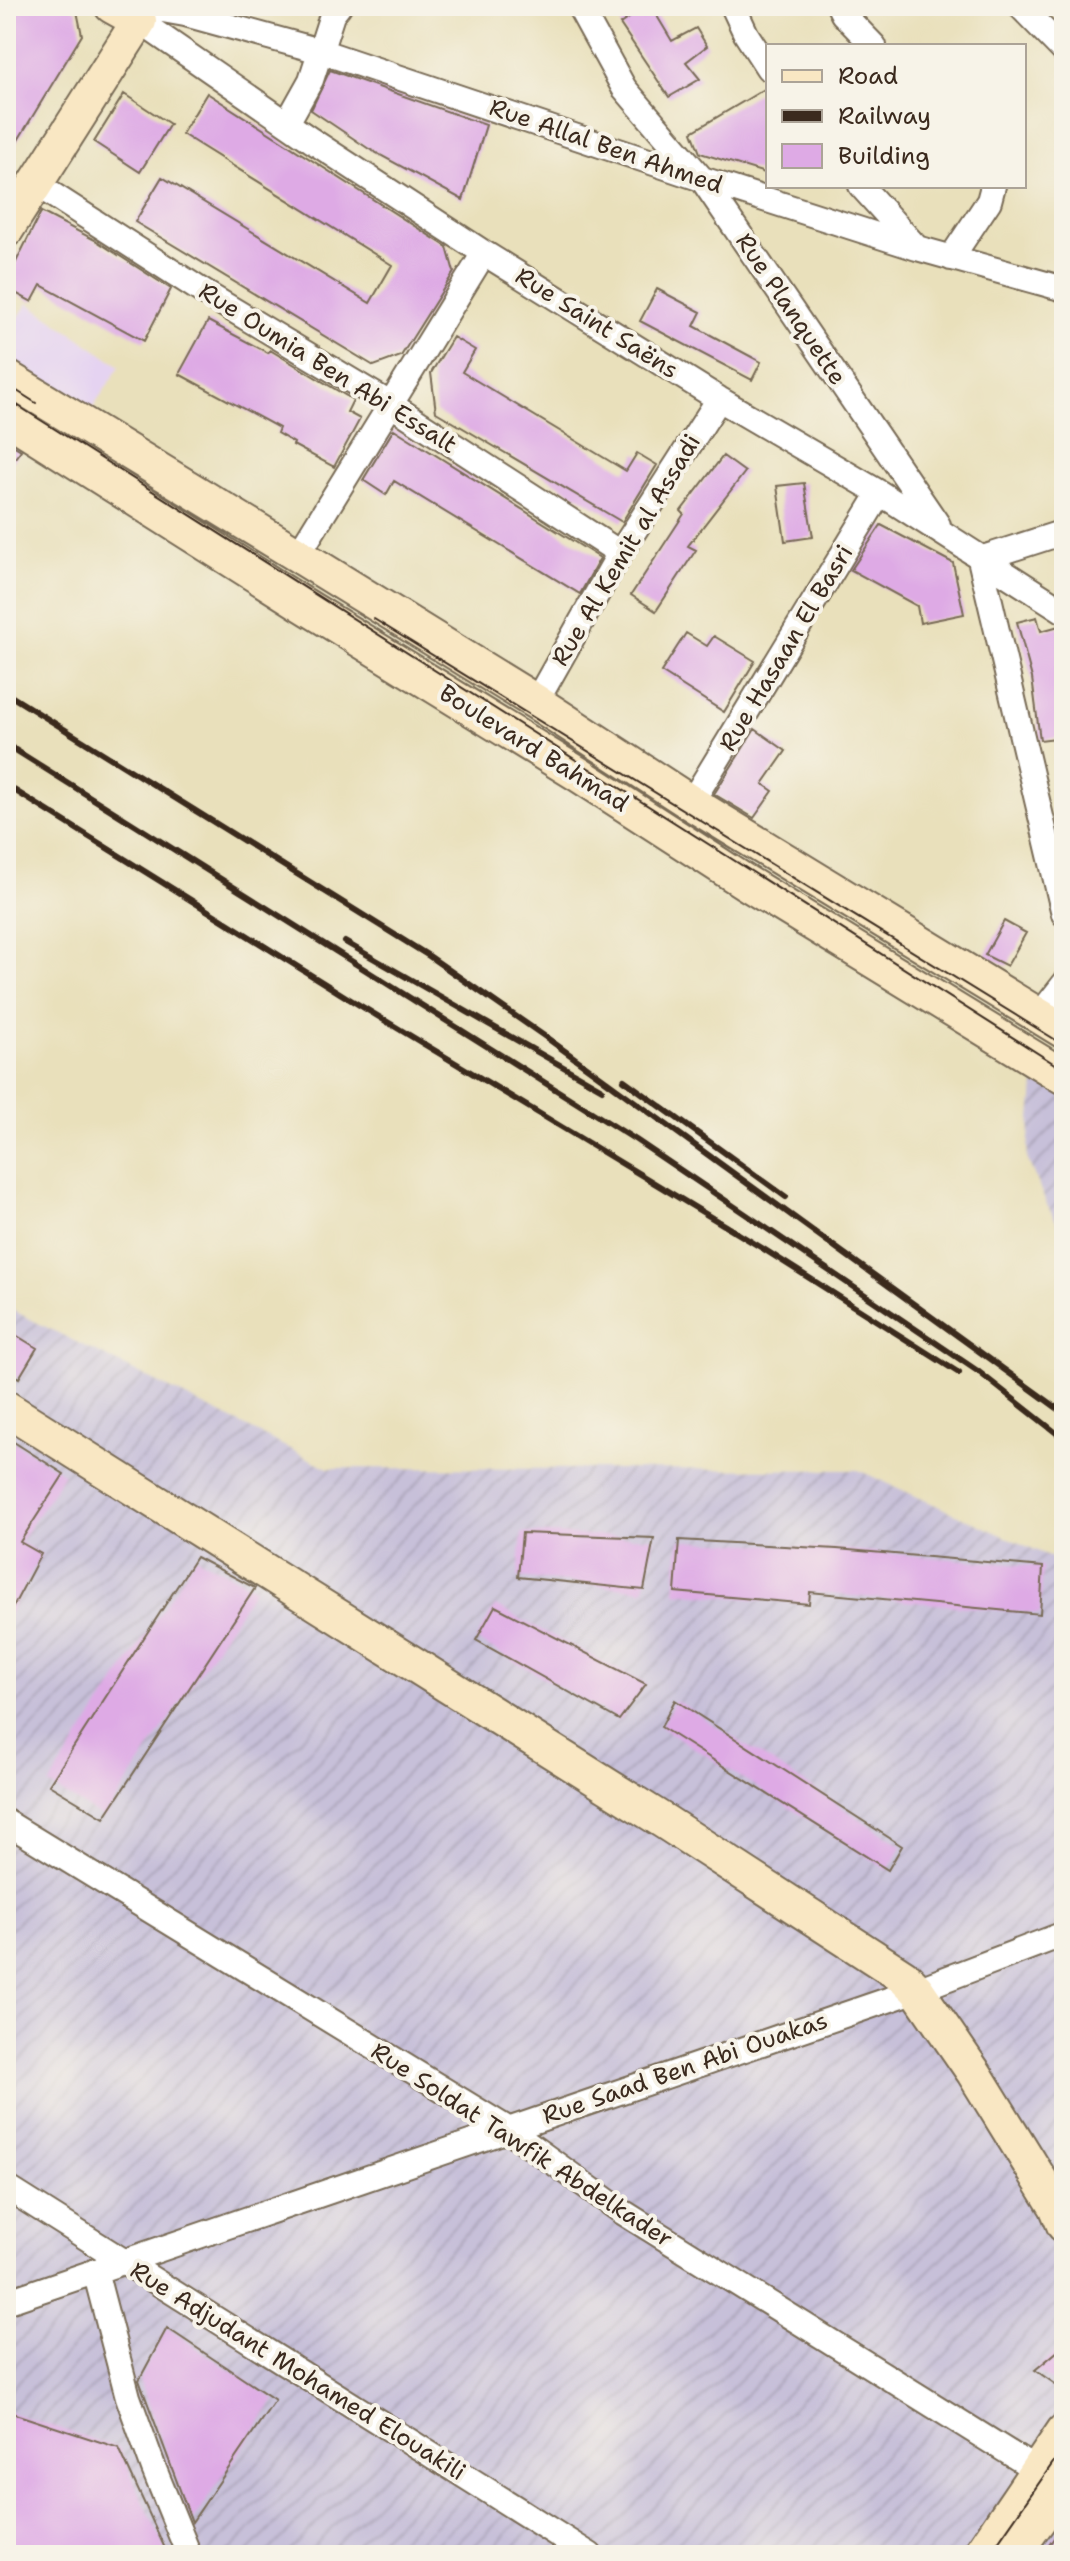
<svg xmlns="http://www.w3.org/2000/svg" width="1070" height="2561" font-family="'Shantell Sans',sans-serif">
  <style>
    .built { fill: #e5d3f1 }
    .industrial { fill: url(#industrial-furrows) }
    .building { fill: #deaae5 }
    .lines { fill: none; stroke-linecap: round; stroke-linejoin: round }
    .street-casing { stroke: #786a55; stroke-width: 28 }
    .secondary-casing { stroke: #786a55; stroke-width: 38 }
    .street { stroke: #fff; stroke-width: 24 }
    .secondary { stroke: #f9e7c3; stroke-width: 34 }
    .tram { stroke: #3b2a1e; stroke-width: 2 }
    .rail { stroke: #3b2a1e; stroke-width: 6 }
    .labels { text-anchor: middle; stroke-width: 8; stroke-linejoin: round; paint-order: stroke }
    .street-label { font-size: 24px; fill: #3b2a1e; stroke: #f7f3e8 }
  </style>
  <defs>
    <pattern id="industrial-furrows" width="10" height="10" patternUnits="userSpaceOnUse" patternTransform="scale(2)"><rect width="10" height="10" fill="#c7c0d9"/><path d="M-1 1l2-2M0 10L10 0M9 11l2-2" fill="none" stroke="#aca5ba"/></pattern>
  </defs>
  <rect width="100%" height="100%" fill="#f7f3e8"/>
  <filter id="ink" filterUnits="userSpaceOnUse"><feTurbulence type="fractalNoise" baseFrequency=".0125" numOctaves="2"/><feDisplacementMap in="SourceGraphic" scale="16" xChannelSelector="R" yChannelSelector="G"/><feConvolveMatrix kernelMatrix="1 2 1 2 8 2 1 2 1" color-interpolation-filters="sRGB"/></filter>
  <filter id="wash" filterUnits="userSpaceOnUse"><feTurbulence type="fractalNoise" baseFrequency=".006" numOctaves="4" result="noise"/><feDisplacementMap in="SourceGraphic" scale="32" xChannelSelector="R" yChannelSelector="G"/><feGaussianBlur stdDeviation="1.8" result="paint"/><feColorMatrix in="noise" values="0 0 0 0 0 0 0 0 0 0 0 0 0 0 0 0 0 1.4 0 .05"/><feComposite in="paint" operator="in"/></filter>
  <g filter="url(#wash)">
    <rect width="100%" height="100%" fill="#e9e0bb"/>
    <path class="built" d="M28,303L120,366L81,426L6,375V336Z"/>
    <path class="industrial" d="M1035,1077L1064,1097V1235L1047,1205L1027,1158Z
      M6,1307L328,1468L858,1470L1064,1563V2555H6Z"/>
    <g id="blocks">
      <path class="building" d="M6,6H69L77,11L82,35L6,160Z
        M647,6H651L672,41L696,28L707,46L686,62L700,79L669,97L620,24Z
        M330,70L486,125L463,200L369,149L311,110Z
        M768,87V174L700,153L692,132Z
        M207,93L447,247L454,272L401,356L374,366L135,222L162,177L370,303L392,265L182,134Z
        M124,94L170,124L140,172L94,142Z
        M41,212L95,240L171,289L144,341L41,285L32,302L6,288V282Z
        M657,289L701,312L694,326L761,362L752,380L640,321Z
        M208,321L268,353L270,350L353,400L347,412L360,419L334,467L293,445L294,443L277,433L279,428L179,374Z
        M453,337L475,350L462,372L626,471L637,453L657,465L622,522L436,412L431,373Z
        M394,429L600,558L580,594L394,481L386,495L363,480Z
        M6,441L21,450L6,470Z
        M723,456L745,472L688,546L696,550L656,611L631,595L684,514L681,511Z
        M804,483L813,537L785,541L777,486Z
        M881,525L953,563L964,614L920,623L917,606L851,570Z
        M1037,617L1041,631L1059,626L1064,645V737L1040,740L1032,678L1017,622Z
        M686,633L707,646L714,636L755,661L724,712L661,672Z
        M755,729L786,751L763,784L773,791L754,818L714,794Z
        M1004,921L1026,933L1007,966L985,955Z
        M6,1329L37,1348L19,1378L6,1370Z
        M6,1437L64,1474L20,1542L41,1554L6,1620Z
        M522,1533L654,1538L644,1590L518,1577Z
        M679,1540L837,1549L1043,1567L1040,1614L810,1592L809,1604L675,1592Z
        M196,1557L255,1588L104,1818L49,1785Z
        M495,1606L646,1684L619,1720L476,1640Z
        M675,1700L902,1846L888,1870L661,1727Z
        M167,2328L275,2400L192,2522L139,2380Z
        M1064,2346V2390L1035,2370Z
        M6,2411L119,2448L168,2555H6Z
        M1064,2524V2555H1042Z"/>
    </g>
  </g>
  <g filter="url(#ink)">
    <use href="#blocks" fill-opacity="0" stroke="#786a55" stroke-width="2"/>
    <g class="lines">
      <defs>
        <path id="street" d="M147,6L139,21L311,140L484,253L719,399L880,493L1064,611
          M579,6L624,88L702,179L938,525
          M733,6L746,34L768,68
          M839,6L843,14L874,46
          M1020,6L1064,51
          M146,7L185,14L320,51L702,179L917,248L1064,289
          M287,123L311,80L332,15L339,6
          M36,184L205,293L390,404L620,553
          M861,186L916,247
          M951,258L989,201L993,186
          M298,555L484,253
          M980,559L1064,914
          M980,559L1064,532
          M536,702L620,553L719,399
          M691,803L880,493
          M1039,1016L1064,984
          M6,1822L506,2128L621,2211L1037,2470
          M6,2187L590,2555
          M95,2271L128,2397L154,2469L189,2555
          M6,2302L917,1990L1064,1934"/>
        <path id="secondary" d="M6,230L139,21L112,6
          M6,377L298,555L536,702L691,803L1064,1031
          M6,417L302,604L578,774L745,882L1064,1077
          M6,1408L665,1822L904,1977L917,1990L974,2073L1056,2206L1064,2225
          M980,2555L1064,2431
          M1013,2555L1064,2485"/>
      </defs>
      <use href="#street" class="street-casing"/>
      <use href="#secondary" class="secondary-casing"/>
      <use href="#street" class="street"/>
      <use href="#secondary" class="secondary"/>
      <path class="tram" d="M6,384L36,403
        M6,398L1064,1070
        M374,619L1064,1045
        M989,2555L1064,2447"/>
      <path class="rail" d="M6,693L429,956L547,1038L1064,1413
        M6,744L636,1140L979,1372L1064,1439
        M6,785L351,1000L762,1248L959,1373
        M345,942L602,1089
        M624,1080L786,1197"/>
    </g>
  </g>
  <g class="labels">
    <g class="street-label">
      <text transform="translate(606 146) rotate(19)" y="8">Rue Allal Ben Ahmed</text>
      <text transform="translate(791 309) rotate(56)" y="8">Rue Planquette</text>
      <text transform="translate(597 323) rotate(32)" y="8">Rue Saint Saëns</text>
      <text transform="translate(328 368) rotate(32)" y="8">Rue Oumia Ben Abi Essalt</text>
      <text transform="translate(626 550) rotate(-59)" y="8">Rue Al Kemit al Assadi</text>
      <text transform="translate(786 648) rotate(-59)" y="8">Rue Hasaan El Basri</text>
      <text transform="translate(534 748) rotate(32)" y="8">Boulevard Bahmad</text>
      <text transform="translate(685 2068) rotate(-19)" y="8">Rue Saad Ben Abi Ouakas</text>
      <text transform="translate(522 2145) rotate(33)" y="8">Rue Soldat Tawfik Abdelkader</text>
      <text transform="translate(298 2371) rotate(32)" y="8">Rue Adjudant Mohamed Elouakili</text>
    </g>
  </g>
  <rect width="1070" height="2561" fill="none" stroke="#f7f3e8" stroke-width="32"/>
  <rect x="766" y="44" width="260" height="144" fill="#f7f3e8" stroke="#aca397" stroke-width="2"/>
  <rect x="782" y="70" width="40" height="12" fill="#f9e7c3" stroke="#aca397" stroke-width="2"/>
  <text x="838" y="84" font-size="24" fill="#3b2a1e">Road</text>
  <rect x="782" y="110" width="40" height="12" fill="#3b2a1e" stroke="#aca397" stroke-width="2"/>
  <text x="838" y="124" font-size="24" fill="#3b2a1e">Railway</text>
  <rect x="782" y="144" width="40" height="24" fill="#deaae5" stroke="#aca397" stroke-width="2"/>
  <text x="838" y="164" font-size="24" fill="#3b2a1e">Building</text>
</svg>
